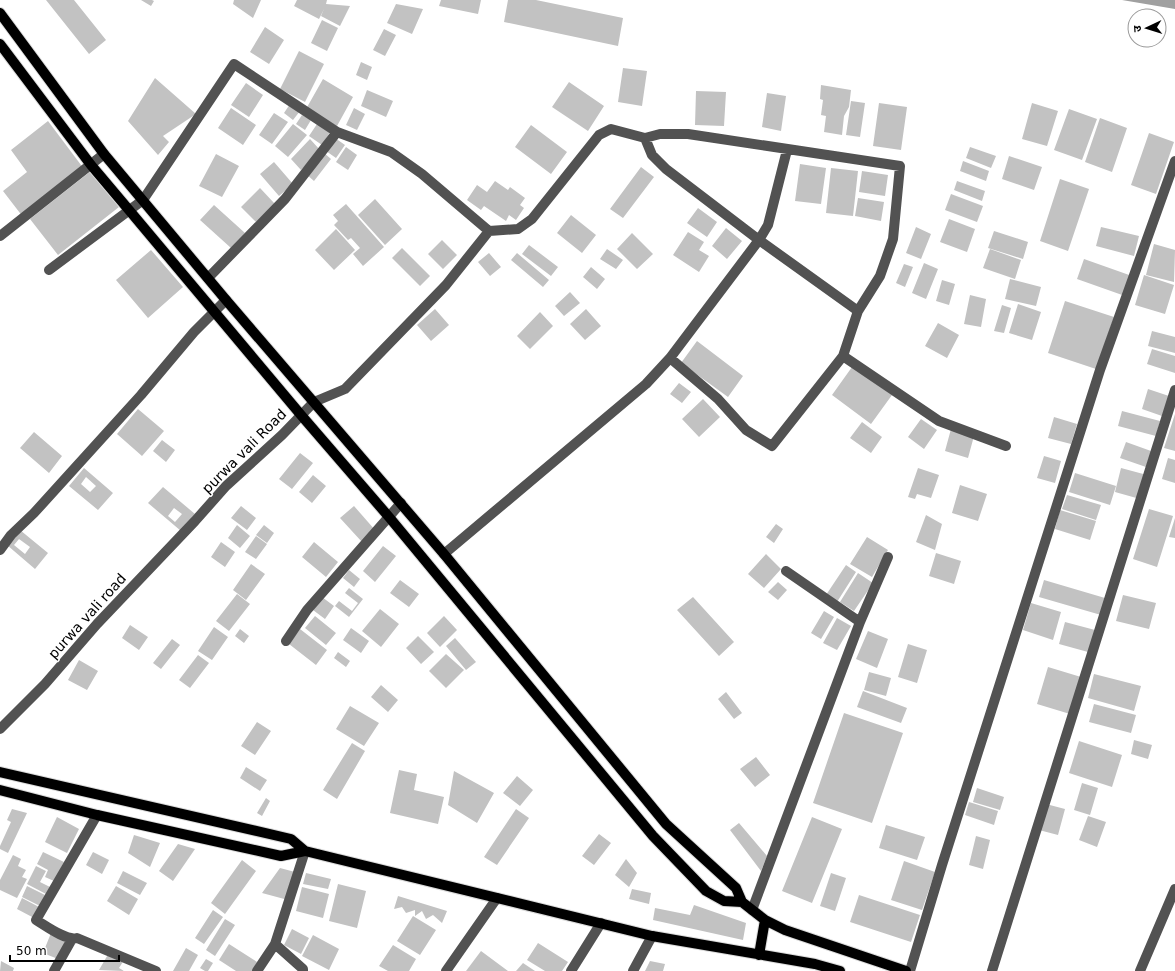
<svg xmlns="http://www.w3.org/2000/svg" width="1175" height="971" font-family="'DejaVu Sans','Noto Sans Devanagari',sans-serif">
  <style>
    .water { fill: #a0a0a0 }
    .building { fill: #c2c2c2; fill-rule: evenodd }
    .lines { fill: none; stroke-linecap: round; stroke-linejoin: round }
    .major-casing { stroke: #dbdbdb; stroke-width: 12 }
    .minor { stroke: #525252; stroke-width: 10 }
    .major { stroke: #000; stroke-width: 10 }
    .labels { text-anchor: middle; stroke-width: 3; stroke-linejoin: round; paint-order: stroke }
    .street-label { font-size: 14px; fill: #000; stroke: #fff }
  </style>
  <rect width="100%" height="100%" fill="#fff"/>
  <path class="water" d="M1122,0H1175V9Z"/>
  <path class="building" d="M46,0H74L106,40L89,54Z
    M141,0H152L154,1L151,6Z
    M234,0H261L253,18L233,4Z
    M297,0H327L326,4L350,6L340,26L321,16L324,9L319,19L294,6Z
    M441,0H481L478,14L439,6Z
    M508,0H536L623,18L618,46L504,22Z
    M396,4L423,9L412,34L387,23Z
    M322,20L338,28L327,51L311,43Z
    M265,27L284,40L269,64L250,52Z
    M384,29L396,35L385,56L373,50Z
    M299,51L324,64L305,102L280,89Z
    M361,62L372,67L367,80L356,75Z
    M623,68L647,71L642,106L618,102Z
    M155,78L196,114L163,136L169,142L158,155L128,121Z
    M323,79L353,97L337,126L306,109Z
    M569,82L604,106L588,131L552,107Z
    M246,83L263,95L249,117L231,105Z
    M821,85L851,90L849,107L844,116L842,135L824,132L826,116L821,115L823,100L820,99Z
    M367,90L393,101L386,117L361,106Z
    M696,91L726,92L724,126L695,125Z
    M767,93L786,96L781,131L762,127Z
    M851,101L865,103L860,137L846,135Z
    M879,103L907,107L901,150L873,146Z
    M1032,103L1058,111L1047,146L1022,139Z
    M290,104L300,111L293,120L284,113Z
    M231,108L256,125L243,145L218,128Z
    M354,108L365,114L357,130L346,125Z
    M1069,109L1097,119L1082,160L1054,150Z
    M274,113L288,122L272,144L259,135Z
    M302,115L311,120L305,130L296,124Z
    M1100,118L1127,128L1112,172L1085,162Z
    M48,121L84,169L23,217L3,191L27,172L11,150Z
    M293,124L307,135L288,157L275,146Z
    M317,124L330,132L322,145L309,136Z
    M531,125L567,152L551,174L515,147Z
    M1149,133L1174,142L1156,194L1131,185Z
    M335,138L345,145L336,158L326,151Z
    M310,139L320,150L301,170L291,159Z
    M346,147L357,155L348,170L336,162Z
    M970,147L996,156L991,168L966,158Z
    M323,152L331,159L314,181L306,174Z
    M216,154L239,166L222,197L199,186Z
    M1009,156L1042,167L1034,190L1002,179Z
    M963,161L989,171L986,181L960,171Z
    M274,162L293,184L279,196L260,174Z
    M800,164L826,168L821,204L795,201Z
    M641,167L654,177L623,218L610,209Z
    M831,168L858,171L853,216L826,213Z
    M91,171L119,207L58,255L30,219Z
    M862,171L888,175L885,196L859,192Z
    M1060,179L1089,189L1068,251L1040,241Z
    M495,181L508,190L510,187L525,198L520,205L524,208L516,220L509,215L506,221L484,206L481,210L467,200L477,185L487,192Z
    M957,181L985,191L982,201L954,190Z
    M260,188L275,204L256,222L241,207Z
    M951,194L983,206L977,222L945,210Z
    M858,198L884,202L881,221L855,216Z
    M375,199L402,229L385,245L358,215Z
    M346,204L384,247L363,266L353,254L360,248L351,238L348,240L334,225L338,221L333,215Z
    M214,205L245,233L231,248L200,220Z
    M698,208L717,222L707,237L687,223Z
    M571,215L596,235L582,253L557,233Z
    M949,219L975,229L967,252L940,242Z
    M916,227L931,234L921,259L906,253Z
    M1101,227L1139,236L1134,256L1096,246Z
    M726,228L742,241L727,259L712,246Z
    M336,229L355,250L334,270L315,250Z
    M994,231L1028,242L1023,259L988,248Z
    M688,232L704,242L699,250L709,256L699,272L673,255Z
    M632,233L653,254L637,269L617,249Z
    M442,240L457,255L443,269L428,254Z
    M1154,244L1175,250L1174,282L1146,275Z
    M529,245L558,267L551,276L522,254Z
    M402,248L430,276L420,286L392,258Z
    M607,249L623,260L616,269L600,259Z
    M990,249L1021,260L1015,279L983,268Z
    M151,250L183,287L148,318L116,280Z
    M489,253L501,267L490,276L478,262Z
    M517,253L549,280L543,287L511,260Z
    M1084,259L1132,276L1125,296L1077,279Z
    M924,263L938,269L926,299L912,293Z
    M904,264L913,267L905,287L896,283Z
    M591,267L605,279L597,289L583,277Z
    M1144,275L1174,285L1165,314L1135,305Z
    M1010,279L1041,287L1036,306L1005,299Z
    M942,280L955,284L949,305L936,301Z
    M570,292L580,303L564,316L555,306Z
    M970,295L986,299L981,327L964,324Z
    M1065,301L1114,317L1096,369L1048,353Z
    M1018,304L1041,312L1032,340L1009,333Z
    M1002,305L1011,308L1004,333L994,331Z
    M435,309L449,325L431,341L417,325Z
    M586,309L601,326L585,340L570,324Z
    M540,312L553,326L530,349L517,336Z
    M938,323L959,335L947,358L925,346Z
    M1152,331L1175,337V353L1148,346Z
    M697,341L743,376L728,397L681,363Z
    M1152,349L1175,356V373L1147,364Z
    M852,367L892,395L871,424L832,395Z
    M679,383L691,392L682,403L670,394Z
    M1148,389L1169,396L1162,416L1142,409Z
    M703,399L720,417L699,437L682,419Z
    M138,409L164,431L142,456L117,434Z
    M1122,411L1160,421L1156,436L1118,426Z
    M1175,414V451L1164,448Z
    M1054,417L1077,424L1071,444L1048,438Z
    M921,419L937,430L924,449L908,437Z
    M862,422L882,437L871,453L850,438Z
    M951,429L974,436L968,458L945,451Z
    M34,432L62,456L49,473L20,448Z
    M162,440L175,450L166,462L153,451Z
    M1126,442L1151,451L1146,467L1120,458Z
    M300,453L313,463L292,489L279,479Z
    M1044,456L1061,461L1055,483L1037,478Z
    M1168,458L1175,460V483L1162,479Z
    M84,468L113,493L98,510L69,486ZM86,477L96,486L90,492L81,484Z
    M918,468L939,475L931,498L917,494L915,499L908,497Z
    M1121,468L1147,475L1140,499L1115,492Z
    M1075,473L1116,486L1110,505L1069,492Z
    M313,475L326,486L312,503L299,492Z
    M960,485L987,494L978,521L952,513Z
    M163,487L195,514L181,531L148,503ZM174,508L182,514L175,522L168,516Z
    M1067,495L1101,505L1096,520L1062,509Z
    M241,506L256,518L247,530L231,518Z
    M354,506L375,530L362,542L340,518Z
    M1149,509L1173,516L1157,567L1133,559Z
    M1060,510L1096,521L1090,540L1055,529Z
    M926,515L942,524L935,550L916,542Z
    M1175,518V538L1169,537Z
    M776,524L783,529L774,543L766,537Z
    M237,525L250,536L240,548L228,538Z
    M264,525L274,533L267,543L256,535Z
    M20,530L48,553L35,569L7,545ZM19,539L30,547L25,554L14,545Z
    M256,536L267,544L256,559L245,552Z
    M867,537L888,550L872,577L850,564Z
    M221,542L235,552L225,567L211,557Z
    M314,542L338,562L326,577L302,557Z
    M383,546L396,556L375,582L363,571Z
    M936,553L961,561L954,584L929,576Z
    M766,554L781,569L764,588L748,574Z
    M251,564L265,574L246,600L233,590Z
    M846,565L856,572L837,602L826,595Z
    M349,570L360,579L354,587L343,578Z
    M858,573L873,583L854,611L840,602Z
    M400,580L419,594L409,607L390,593Z
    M1044,580L1105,598L1101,615L1039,597Z
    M778,582L787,590L778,600L768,592Z
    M349,588L363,599L349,617L335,606L339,601L352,611L358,603L345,593Z
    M237,594L250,604L229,631L216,621Z
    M1123,595L1156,603L1149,629L1116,621Z
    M322,597L334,606L325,619L313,610Z
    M693,597L734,642L719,656L677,610Z
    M1031,603L1061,612L1053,640L1023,630Z
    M380,609L399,624L381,647L362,631Z
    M824,611L834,617L821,639L811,633Z
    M315,616L336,633L326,645L305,628Z
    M444,616L457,630L440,647L427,633Z
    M837,618L851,626L837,650L823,643Z
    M1065,622L1095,630L1088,652L1059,644Z
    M130,625L148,637L139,650L122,638Z
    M214,627L228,637L212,660L198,651Z
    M351,628L369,641L361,653L343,640Z
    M240,629L249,636L244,643L235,636Z
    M300,629L327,650L316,665L289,644Z
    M868,631L888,639L877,668L856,659Z
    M418,636L434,652L421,664L406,648Z
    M455,638L476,662L466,670L446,646Z
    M172,639L180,645L161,669L153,663Z
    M908,644L927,650L917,683L898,677Z
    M338,652L350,661L346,667L334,658Z
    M446,654L464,670L446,688L429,671Z
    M198,655L209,663L190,688L179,680Z
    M79,660L98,671L87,690L68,680Z
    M1048,667L1081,677L1070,714L1037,704Z
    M869,672L891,678L886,696L864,690Z
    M1094,674L1141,686L1134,711L1088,698Z
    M381,685L398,700L388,712L371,697Z
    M863,691L907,708L901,723L857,707Z
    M726,692L742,713L734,719L718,699Z
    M1094,704L1136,715L1131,733L1089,722Z
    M350,706L379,723L364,746L336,729Z
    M844,713L903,733L872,823L813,803Z
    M257,722L271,731L255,755L241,746Z
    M1134,740L1152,745L1148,759L1131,754Z
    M1079,741L1122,755L1112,787L1069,773Z
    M352,743L365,751L337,799L323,790Z
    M756,757L770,775L755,787L740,769Z
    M246,767L267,780L260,791L240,778Z
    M399,770L417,774L414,790L444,797L438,824L390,813Z
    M454,771L494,793L477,823L448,805Z
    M517,776L533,790L520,806L503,793Z
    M1082,783L1098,788L1090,815L1074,810Z
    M977,788L1004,797L1000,810L973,802Z
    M266,798L270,801L262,816L257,813Z
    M969,802L998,811L994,825L965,815Z
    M1046,804L1065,809L1058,835L1039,830Z
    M12,809L27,813L8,853L0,849V846L11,822L7,820Z
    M516,809L529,818L497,865L484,857Z
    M1088,816L1106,822L1097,847L1079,840Z
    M57,817L79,829L67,853L45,842Z
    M812,817L842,829L812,903L782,891Z
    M739,823L767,856L761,871L730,830Z
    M886,825L925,837L917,860L879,848Z
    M599,834L611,843L594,865L582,856Z
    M134,835L160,843L150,867L128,853Z
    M976,836L990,840L983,869L969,865Z
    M178,844L195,849L173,881L159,871Z
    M43,852L64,862L54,881L45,877L48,870L37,864Z
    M93,852L109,860L102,874L86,865Z
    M13,855L21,859L18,866L26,870L22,877L27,879L17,898L0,890V880Z
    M626,859L637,873L629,887L615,875Z
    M242,860L256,871L225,914L211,903Z
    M904,861L935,872L922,910L891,900Z
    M36,866L46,871L40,882L50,887L46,894L27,884Z
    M280,868L295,872L288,900L262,893Z
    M123,871L147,883L140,895L117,883Z
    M306,873L331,879L328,889L303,884Z
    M831,873L846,878L835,911L820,906Z
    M338,884L366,891L357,928L329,921Z
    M27,886L45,895L40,906L22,897Z
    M116,886L138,899L129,915L107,901Z
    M302,887L329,894L323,918L296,911Z
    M632,889L651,893L649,904L629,899Z
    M859,895L920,915L911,942L850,922Z
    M398,896L447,911L442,923L433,915L426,919L422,911L415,916V910L406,913L402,907L394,909Z
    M22,898L39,907L34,918L17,909Z
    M694,905L746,923L743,940L653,920L655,908L690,915Z
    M213,910L223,917L204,944L195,938Z
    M413,916L436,930L420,955L397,941Z
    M225,919L235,925L215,956L206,950Z
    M292,929L309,938L301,954L284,945Z
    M51,933L66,939L58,959L43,953Z
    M313,935L339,949L329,970L302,956Z
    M538,943L568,962L562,971H545L527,960Z
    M229,944L257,962L252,971H236L219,960Z
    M393,945L416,959L409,971H388L379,966Z
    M186,948L198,955L189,971H173Z
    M110,951L124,960L119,968L124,971L99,970Z
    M481,951L508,971H466Z
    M206,959L213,963L208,971H205L200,968Z
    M1,961L14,968L13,971H0Z
    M650,961L665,964L663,971H645Z
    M523,963L535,971H516Z"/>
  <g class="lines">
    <defs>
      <path id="major" d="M0,13L104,154L226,300L444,554L666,824L736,888L742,902L765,920L785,930L906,971
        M0,44L91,165L129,210L301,415L389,517L653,836L706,891L724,901L742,902
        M0,772L291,839L305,851
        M0,790L97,815L281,856L305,851L652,936L815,964L840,971
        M759,955L765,920"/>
    </defs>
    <use href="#major" class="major-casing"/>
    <path class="minor" d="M645,138L652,155L666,169L759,240L858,311
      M0,236L104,154
      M49,270L143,200L234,64L337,132L391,152L422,174L489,231L518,229L532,219L599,135L611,129L645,138L660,134H688L900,166L893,239L880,276L858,311L843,356L772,446L746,430L718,399L670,358
      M208,278L285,199L337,132
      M843,356L939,421L1006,446
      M0,550L11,535L34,513L141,395L194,332L226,300
      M444,554L646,384L670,358L759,240L768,225L787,150
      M786,571L860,622
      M286,641L307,610L401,503
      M0,729L45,684L97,624L195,521L226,486L282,435L314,402L345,389L446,285L489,231
      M97,815L36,920C46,926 66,941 77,938L156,971
      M752,910L860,622L888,557
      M275,944L303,969V971
      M54,971L72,939
      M257,971L275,944L305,851
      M446,971L497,898
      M571,971L601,923
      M633,971L652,936
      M910,971L942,865L1100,370L1175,161
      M992,971L1175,390
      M1140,971L1175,889"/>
    <use href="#major" class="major"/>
  </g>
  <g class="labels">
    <g class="street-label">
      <text transform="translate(244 451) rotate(-45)" y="5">purwa vali Road</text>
      <text transform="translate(87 616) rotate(-48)" y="5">purwa vali road</text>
    </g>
  </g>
  <g transform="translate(1147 28) rotate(266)"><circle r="19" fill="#ffffff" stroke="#999999"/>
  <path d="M0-3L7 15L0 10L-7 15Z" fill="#000000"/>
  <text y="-6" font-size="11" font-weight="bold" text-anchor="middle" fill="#000000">उ</text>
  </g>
  <path d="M10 955v6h109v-6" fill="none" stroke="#000000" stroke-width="2"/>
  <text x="16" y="955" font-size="12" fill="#000000" stroke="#ffffff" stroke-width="3" paint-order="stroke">50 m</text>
</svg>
